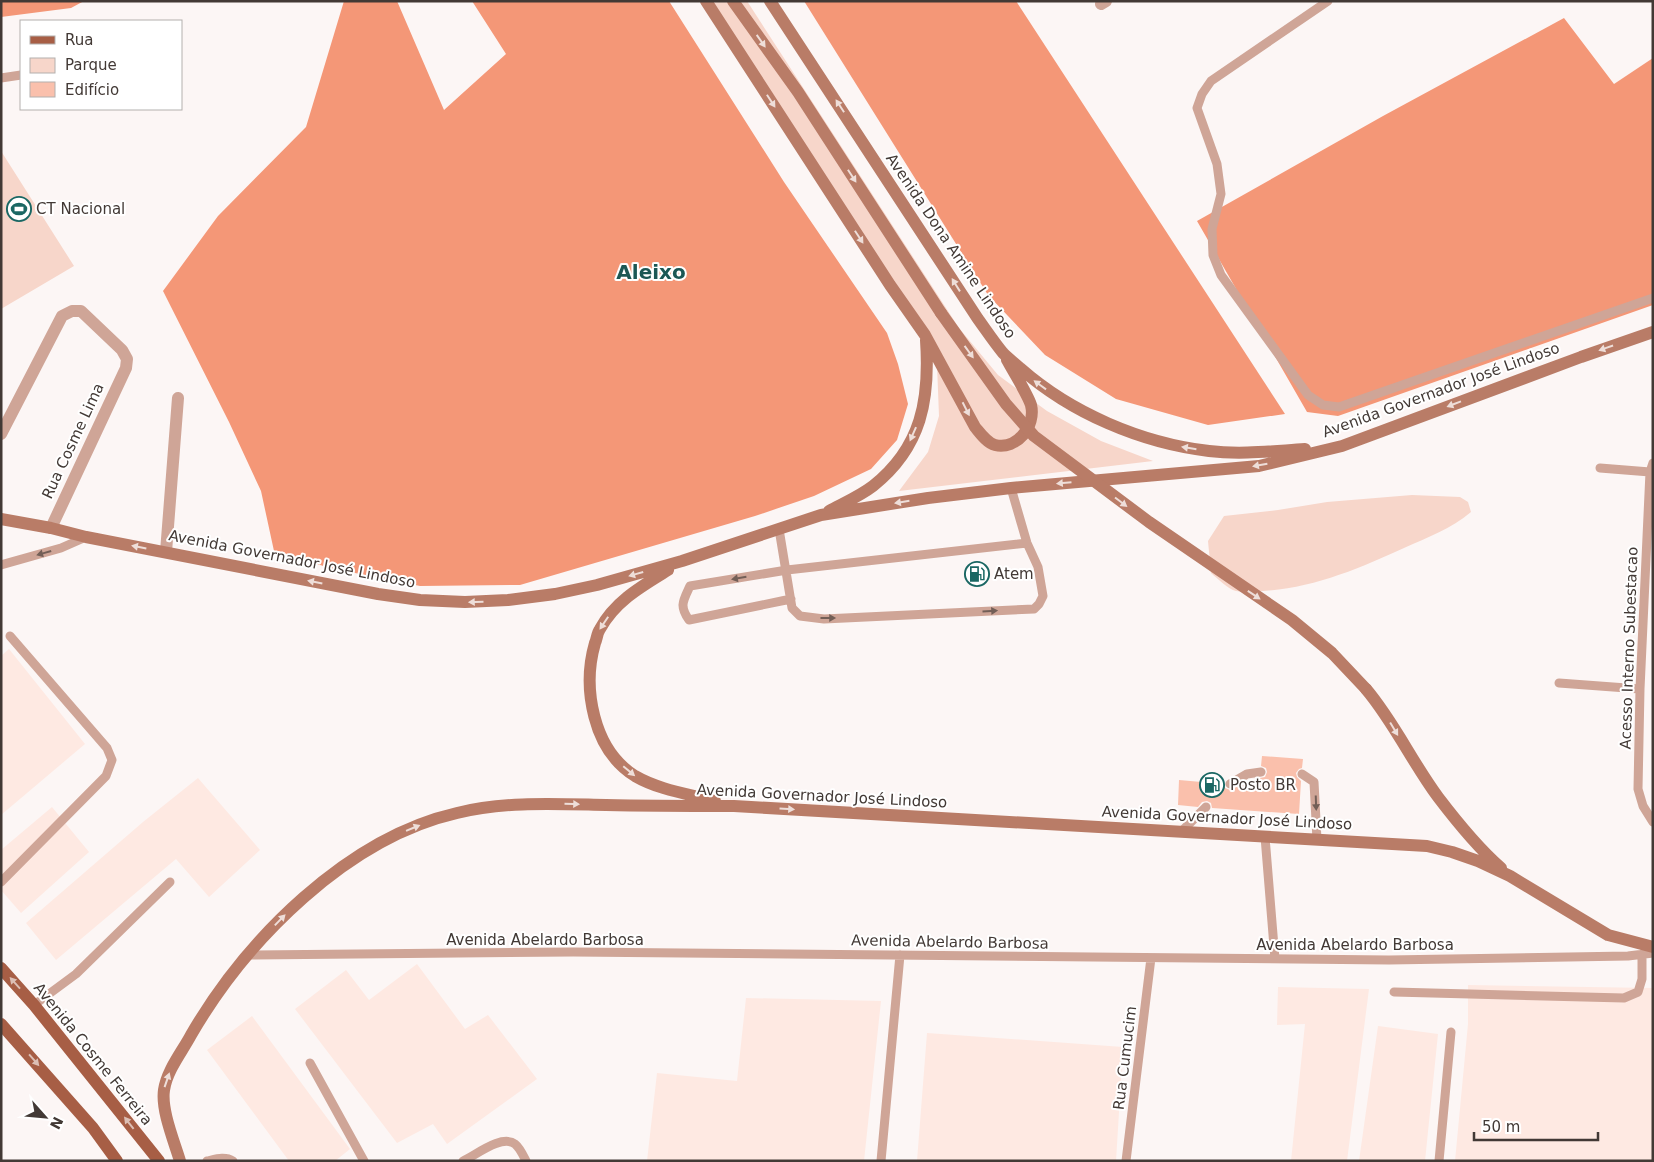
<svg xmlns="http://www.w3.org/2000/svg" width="1654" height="1162" font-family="'DejaVu Sans',sans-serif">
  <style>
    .built { fill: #fee9e2 }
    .green { fill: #f7d6ca }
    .forest { fill: #f49777 }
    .building { fill: #fac0ac }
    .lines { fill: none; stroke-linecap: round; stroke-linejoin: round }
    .lane { stroke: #cfa597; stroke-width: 9 }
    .street { stroke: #cfa597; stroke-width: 12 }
    .secondary { stroke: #b97c67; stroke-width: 12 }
    .primary { stroke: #a75e45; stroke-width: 12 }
    .secondary-bridge { stroke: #b97c67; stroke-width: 12 }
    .oneway { fill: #eeded9 }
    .oneway2 { fill: #735f57 }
    .oneway3 { fill: #dcbfb5 }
    .labels { text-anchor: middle; stroke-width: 4; stroke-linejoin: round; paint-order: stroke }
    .poi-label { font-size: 15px; fill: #423935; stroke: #fff; text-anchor: start }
    .street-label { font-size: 15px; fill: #423935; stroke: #fff }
    .district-label { font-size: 20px; font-weight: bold; fill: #1c5754; stroke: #fff }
  </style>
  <rect width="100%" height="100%" fill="#fcf6f5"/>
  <path class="built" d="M9,649L85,744L1,815V656Z
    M198,778L260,850L209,897L176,859L56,960L26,923L143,822Z
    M52,807L89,852L21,913L1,890V850Z
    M417,964L465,1029L488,1015L537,1079L447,1144L433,1124L397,1143L295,1009L346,970L369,1000Z
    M1468,985L1653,988V1161H1455L1468,1024Z
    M1278,987L1369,989L1347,1161H1291L1305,1024L1277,1025Z
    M746,998L881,1001L864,1161H647L657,1073L737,1081Z
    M252,1016L350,1149L335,1161H289L207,1050Z
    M1378,1026L1438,1034L1425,1161H1359Z
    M927,1033L1123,1047L1116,1161H917Z"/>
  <path class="green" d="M708,1H747L959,328L998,375L1047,411L1101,441L1153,461L899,491L928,452L939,416L937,365Z
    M1,151L74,266L1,309Z
    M1412,495L1460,497L1468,502L1471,512C1451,529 1428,537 1404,548C1356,570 1302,593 1247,591C1244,591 1239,592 1236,591C1228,589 1218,579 1211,573L1208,541L1224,516L1278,510L1327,502Z"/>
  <path class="forest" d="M1,1H84L71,8L1,17Z
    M344,1H397L444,110L506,54L472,1H669L784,182L887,333L898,364L908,404L897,440L871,469L814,496L755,516L520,585L420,586L330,568L274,551L261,491L229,422L163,291L218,216L306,127Z
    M804,1H1016L1285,414L1208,425L1116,399L1045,355L988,295Z
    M1564,18L1614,84L1653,58V305L1338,416L1307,412L1197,221L1383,116Z"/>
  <path class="building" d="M1262,756L1303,759L1302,768L1299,769L1296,773L1297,777L1301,781L1299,814L1212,808L1211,803L1207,801L1202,802L1198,807L1178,805L1179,780L1224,784L1225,788L1230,790L1241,785L1260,786V778L1265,777L1267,772L1266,768L1261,766Z"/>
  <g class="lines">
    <path class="lane" d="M1328,1L1211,81L1202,94L1197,108L1217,164L1221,194L1212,229L1213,255L1221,275L1308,395L1323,405L1339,407L1653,298
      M1,78L21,75
      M1653,463L1650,472L1640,689L1638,789L1643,806L1653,822
      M1600,468L1650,472
      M779,529L792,608L800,616L824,619L1034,609L1039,604L1043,596L1038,567L1027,543L1011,488
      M1,565L61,548L86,537
      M791,599L689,620C679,606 683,601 690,586L787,570L1027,543
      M1559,683L1640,689
      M1302,774L1314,782L1317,840
      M1230,784L1247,774L1261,772
      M1181,832L1206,807
      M1265,837L1275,959
      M1,882L106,776L112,760L107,748L10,636
      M246,955L573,952L1389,960L1628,956L1653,953
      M1394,992L1624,998L1638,992L1642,979V954
      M34,1005L76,974L170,882
      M310,1063L364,1161
      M207,1161C216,1159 225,1156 233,1161
      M463,1161C476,1155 502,1134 515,1144C520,1148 523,1155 526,1161
      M881,1161L900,955
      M1126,1161L1151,958
      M1439,1161L1451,1032"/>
    <path class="street" d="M1101,4L1106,1
      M1,434L62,316L72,311H81L122,350L127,359L126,368L51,528
      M166,552L178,398"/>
    <path class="secondary" d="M706,1L890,285L925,335L975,427C980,433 987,443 995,445C1017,450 1036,426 1031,405C1028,395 1013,371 1007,360
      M733,1L798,92L941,313
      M770,1L978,319C986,330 994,342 1003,353C1008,358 1014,363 1020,368C1071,413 1141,443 1209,451C1241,455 1273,451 1305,449
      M829,511C844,503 860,496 873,486C922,447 930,399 926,340
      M1,519L51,528L86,537L378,594L420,600L465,602L508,600L555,594L597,585L682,561L821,515L928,498L1011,488L1259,466L1342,446L1581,357L1653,332
      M668,570C642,586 615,601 600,629C597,633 597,639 595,643C582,688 593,750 635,776C659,790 689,794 715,801
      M1366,689C1394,722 1412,762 1438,797C1457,822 1477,847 1501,868
      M180,1161C174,1141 161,1110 164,1090C167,1070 182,1052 191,1035C246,940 347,838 457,813C506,801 556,804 606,805C649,806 691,806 734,806L1427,846L1452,852L1478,861L1510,876L1608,935L1653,947"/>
    <path class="primary" d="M1,968L34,1005L159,1161
      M1,1024L93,1128L117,1161"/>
    <path class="secondary-bridge" d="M941,313L1006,404L1034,436L1149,522L1292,620L1332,653L1366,689"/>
  </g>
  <defs><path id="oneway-solid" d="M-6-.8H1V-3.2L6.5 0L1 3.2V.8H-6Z" transform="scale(1.25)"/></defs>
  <g class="oneway">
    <use href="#oneway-solid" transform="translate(761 41) rotate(55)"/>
    <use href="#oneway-solid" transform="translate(771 101) rotate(57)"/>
    <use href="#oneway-solid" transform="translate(840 106) rotate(-123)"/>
    <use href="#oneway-solid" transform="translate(852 176) rotate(57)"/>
    <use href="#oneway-solid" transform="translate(859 237) rotate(57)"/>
    <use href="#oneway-solid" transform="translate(956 285) rotate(-122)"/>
    <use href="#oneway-solid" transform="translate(1606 348) rotate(161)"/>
    <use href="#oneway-solid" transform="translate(969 352) rotate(54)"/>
    <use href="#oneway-solid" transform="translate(1040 385) rotate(-144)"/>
    <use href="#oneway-solid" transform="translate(1454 404) rotate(159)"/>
    <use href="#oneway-solid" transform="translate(966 409) rotate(63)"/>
    <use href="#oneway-solid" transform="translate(913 434) rotate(114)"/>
    <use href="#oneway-solid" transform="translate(1189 448) rotate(-171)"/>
    <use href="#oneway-solid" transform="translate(1260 465) rotate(170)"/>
    <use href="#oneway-solid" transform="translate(1064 483) rotate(175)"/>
    <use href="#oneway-solid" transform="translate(902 502) rotate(171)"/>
    <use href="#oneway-solid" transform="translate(1121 502) rotate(37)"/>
    <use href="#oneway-solid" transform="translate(139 547) rotate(-169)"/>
    <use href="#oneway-solid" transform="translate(636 574) rotate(164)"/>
    <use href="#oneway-solid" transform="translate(315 582) rotate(-169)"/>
    <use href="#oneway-solid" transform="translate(1254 595) rotate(34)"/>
    <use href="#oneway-solid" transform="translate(476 602) rotate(178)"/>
    <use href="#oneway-solid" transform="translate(604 623) rotate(124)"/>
    <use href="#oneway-solid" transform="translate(1394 729) rotate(59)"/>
    <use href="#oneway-solid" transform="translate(629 771) rotate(40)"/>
    <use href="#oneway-solid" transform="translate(572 804) rotate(2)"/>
    <use href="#oneway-solid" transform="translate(787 809) rotate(3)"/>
    <use href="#oneway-solid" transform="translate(413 828) rotate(-22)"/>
    <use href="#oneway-solid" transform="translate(280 920) rotate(-46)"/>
    <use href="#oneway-solid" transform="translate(167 1080) rotate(-71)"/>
  </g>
  <g class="oneway2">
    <use href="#oneway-solid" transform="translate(44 553) rotate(164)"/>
    <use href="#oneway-solid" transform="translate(739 578) rotate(170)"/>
    <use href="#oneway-solid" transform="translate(990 611) rotate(-3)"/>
    <use href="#oneway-solid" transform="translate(828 618)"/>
    <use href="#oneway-solid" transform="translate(1316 803) rotate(88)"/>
  </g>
  <g class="oneway3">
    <use href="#oneway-solid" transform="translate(15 983) rotate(-132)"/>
    <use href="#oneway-solid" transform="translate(34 1060) rotate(49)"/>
    <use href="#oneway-solid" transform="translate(129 1123) rotate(-128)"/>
  </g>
  <defs>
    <symbol id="stadium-ring" viewBox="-11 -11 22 22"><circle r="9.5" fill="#fff" stroke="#1a6763" stroke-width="1.5"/><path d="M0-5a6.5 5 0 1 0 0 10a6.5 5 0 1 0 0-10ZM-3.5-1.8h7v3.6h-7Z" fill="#1a6763"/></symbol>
    <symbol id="fuel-ring" viewBox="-11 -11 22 22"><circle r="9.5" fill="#fff" stroke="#1a6763" stroke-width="1.5"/><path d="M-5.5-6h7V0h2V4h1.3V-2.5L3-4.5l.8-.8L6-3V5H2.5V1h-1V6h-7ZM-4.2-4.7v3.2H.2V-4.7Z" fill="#1a6763"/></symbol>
  </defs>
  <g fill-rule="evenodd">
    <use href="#stadium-ring" x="5" y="195" width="28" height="28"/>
    <use href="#fuel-ring" x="963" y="560" width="28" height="28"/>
    <use href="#fuel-ring" x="1198" y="771" width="28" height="28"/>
  </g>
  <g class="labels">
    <g class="poi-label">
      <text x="36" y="214">CT Nacional</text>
      <text x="994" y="579">Atem</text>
      <text x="1230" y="790">Posto BR</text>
    </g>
    <g class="street-label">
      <text transform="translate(951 246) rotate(56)" y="5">Avenida Dona Amine Lindoso</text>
      <text transform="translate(1441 390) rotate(-20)" y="5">Avenida Governador José Lindoso</text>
      <text transform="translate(73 441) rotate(-65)" y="5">Rua Cosme Lima</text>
      <text transform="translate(292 559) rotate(11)" y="5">Avenida Governador José Lindoso</text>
      <text transform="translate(1629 648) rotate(-88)" y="5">Acesso Interno Subestacao</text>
      <text transform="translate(822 796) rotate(3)" y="5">Avenida Governador José Lindoso</text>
      <text transform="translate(1227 818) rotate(3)" y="5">Avenida Governador José Lindoso</text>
      <text x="545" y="945">Avenida Abelardo Barbosa</text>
      <text transform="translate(950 942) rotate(1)" y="5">Avenida Abelardo Barbosa</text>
      <text x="1355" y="950">Avenida Abelardo Barbosa</text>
      <text transform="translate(93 1054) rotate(51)" y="5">Avenida Cosme Ferreira</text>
      <text transform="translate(1125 1058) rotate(-83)" y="5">Rua Cumucim</text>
    </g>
    <g class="district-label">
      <text x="651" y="279">Aleixo</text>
    </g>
  </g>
  <rect width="1654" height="1162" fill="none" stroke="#423935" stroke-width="5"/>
  <rect x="20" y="20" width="162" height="90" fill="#ffffff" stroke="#b3b0ae"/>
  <rect x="30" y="36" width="25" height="8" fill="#a75e45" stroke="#b3b0ae"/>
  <text x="65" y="45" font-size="15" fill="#423935">Rua</text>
  <rect x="30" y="58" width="25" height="15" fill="#f7d6ca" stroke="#b3b0ae"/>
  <text x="65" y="70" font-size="15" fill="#423935">Parque</text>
  <rect x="30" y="82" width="25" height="15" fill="#fac0ac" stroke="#b3b0ae"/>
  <text x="65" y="95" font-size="15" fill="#423935">Edifício</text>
  <g transform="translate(45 1117) rotate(117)" stroke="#ffffff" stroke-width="4" paint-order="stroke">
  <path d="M0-4L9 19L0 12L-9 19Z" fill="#423935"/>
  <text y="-8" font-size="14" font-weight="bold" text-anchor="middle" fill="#423935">N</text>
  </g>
  <path d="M1474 1132v8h124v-8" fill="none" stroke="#423935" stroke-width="2.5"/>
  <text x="1482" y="1132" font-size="15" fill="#423935" stroke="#ffffff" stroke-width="4" paint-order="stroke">50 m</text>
</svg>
